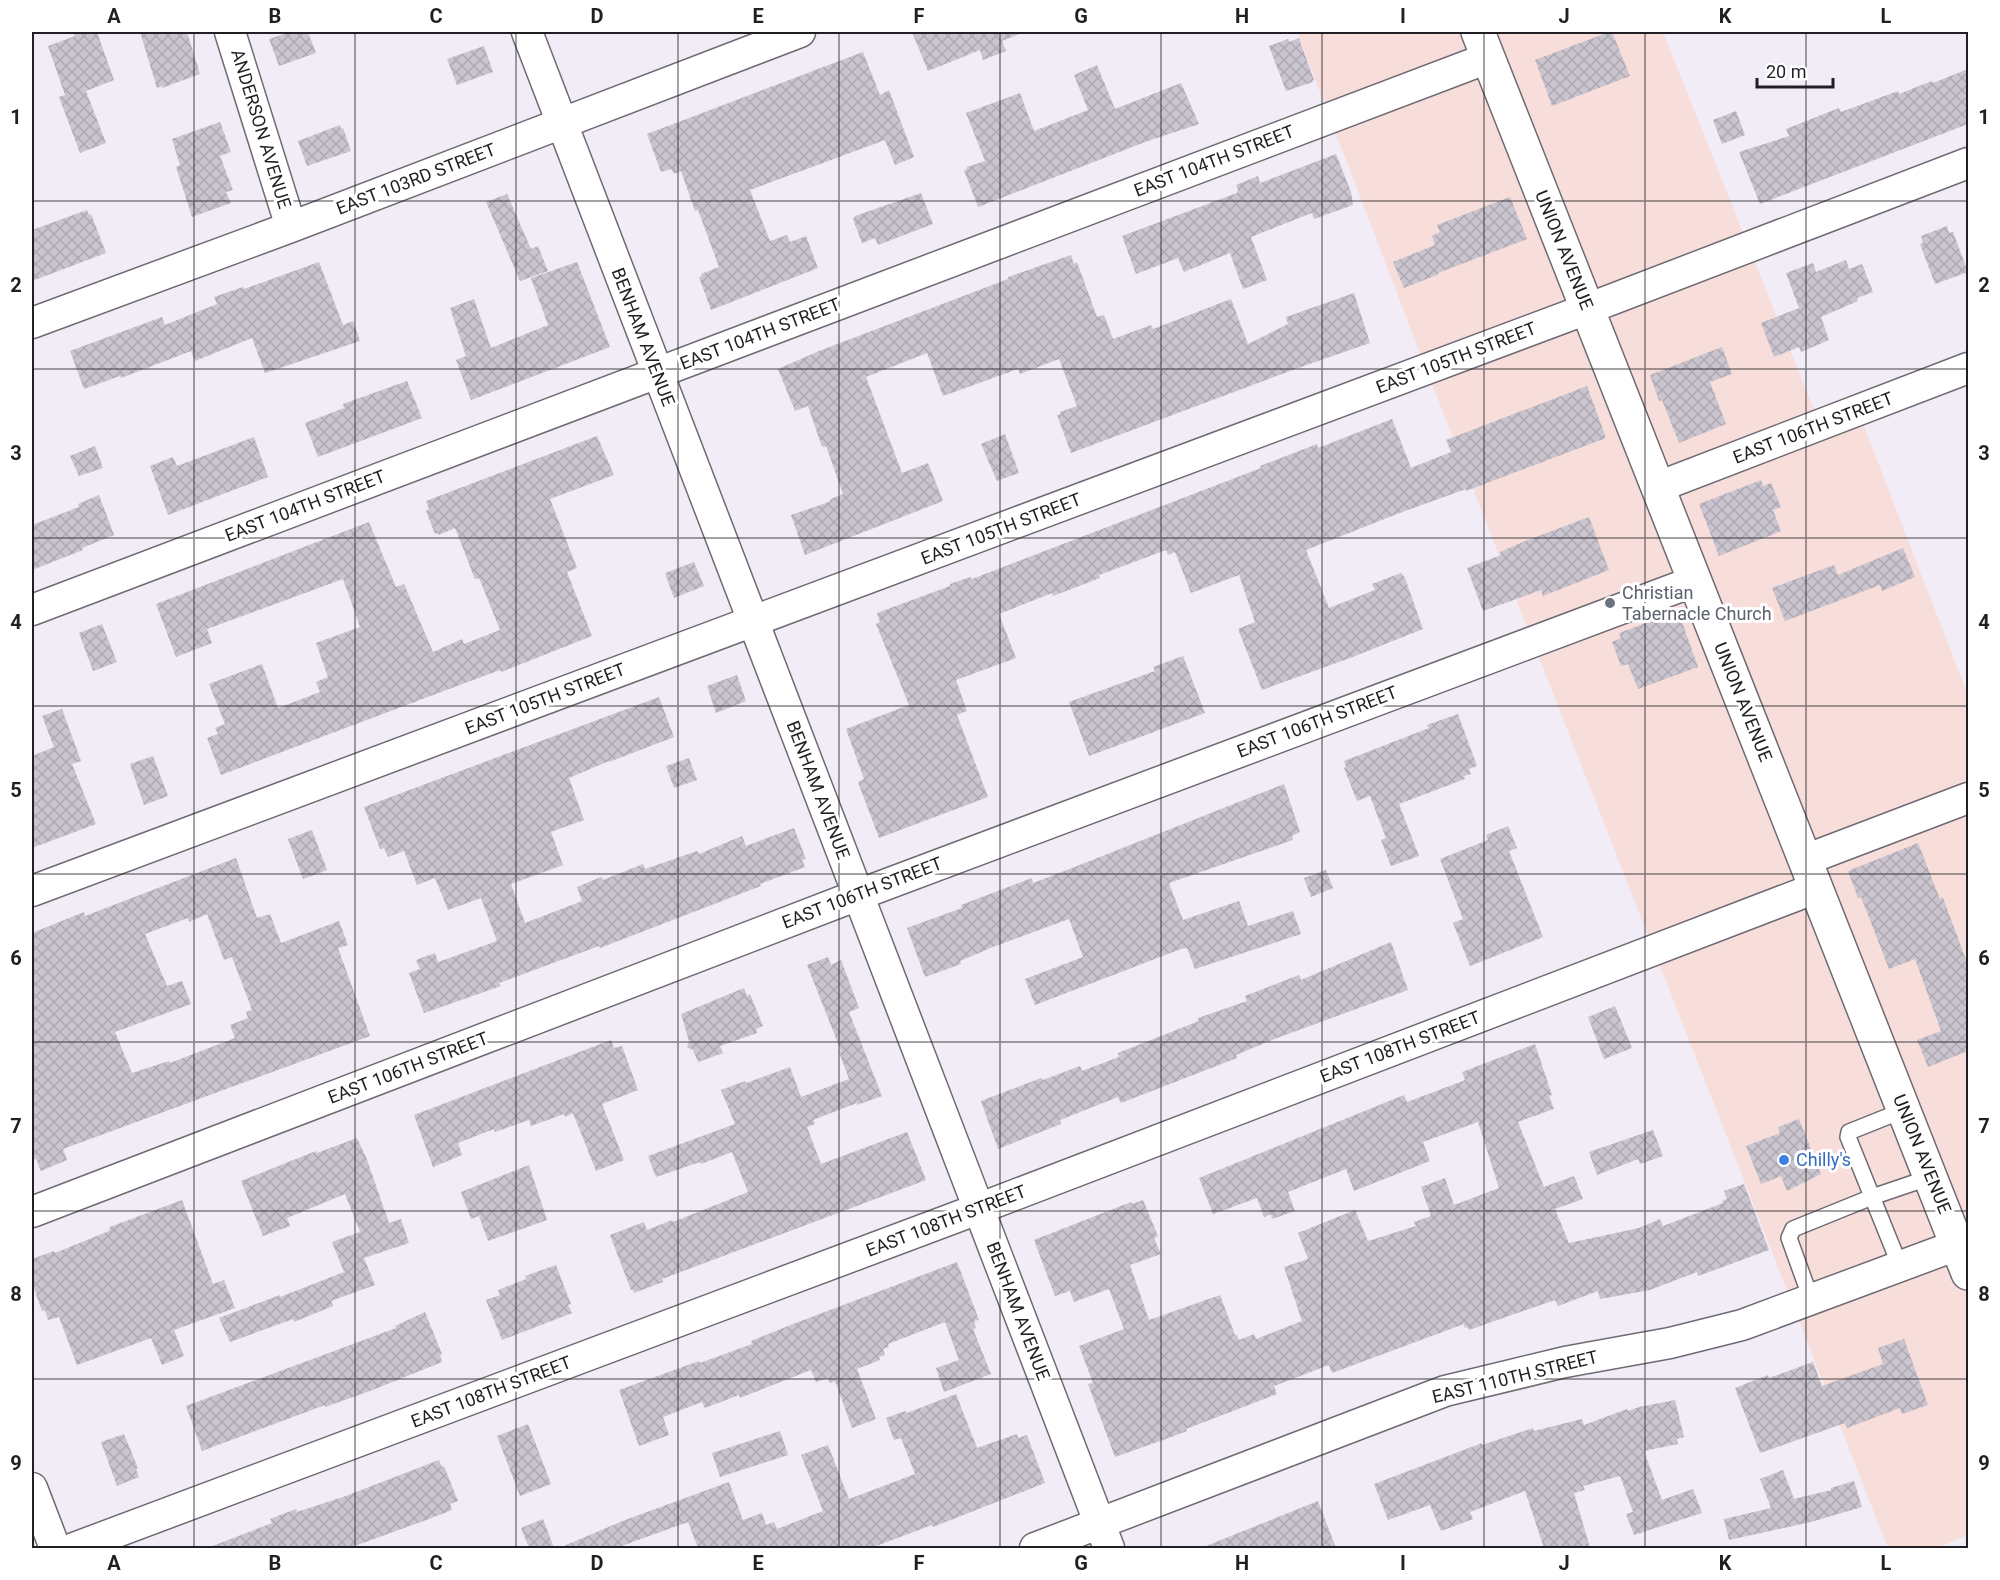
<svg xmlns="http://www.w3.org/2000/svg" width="2000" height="1580" font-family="Roboto,sans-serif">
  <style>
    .commercial { fill: #f8deda }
    .building { fill: url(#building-cross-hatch); fill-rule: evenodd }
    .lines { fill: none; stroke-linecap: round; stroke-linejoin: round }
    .lane-casing { stroke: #6f6a73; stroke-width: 18 }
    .street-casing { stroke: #6f6a73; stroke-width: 33 }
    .secondary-casing { stroke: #6f6a73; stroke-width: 36 }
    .lane { stroke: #fff; stroke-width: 15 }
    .street { stroke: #fff; stroke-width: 30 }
    .secondary { stroke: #fff; stroke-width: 33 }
    .grid { fill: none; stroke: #211f23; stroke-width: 1.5; stroke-opacity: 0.55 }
    .worship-dot { fill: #6b7280; stroke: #fff; stroke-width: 2 }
    .shop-dot { fill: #3f7fe0; stroke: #fff; stroke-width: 2 }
    .labels { text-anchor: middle; stroke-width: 6; stroke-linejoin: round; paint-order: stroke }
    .street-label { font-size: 18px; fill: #211f23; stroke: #fff }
    .worship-label { font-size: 18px; fill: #5b616d; stroke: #fff; text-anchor: start }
    .shop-label { font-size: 18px; fill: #366cbe; stroke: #fff; text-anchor: start }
    .neatline { fill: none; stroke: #211f23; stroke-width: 2 }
    .grid-label { font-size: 20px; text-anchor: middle; font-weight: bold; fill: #211f23 }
  </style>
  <defs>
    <pattern id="building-cross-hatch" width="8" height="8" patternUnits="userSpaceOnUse" patternTransform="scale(1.5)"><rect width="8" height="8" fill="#cac4ce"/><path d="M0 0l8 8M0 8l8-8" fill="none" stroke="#ada8b1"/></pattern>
  </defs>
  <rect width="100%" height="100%" fill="#f2ecf7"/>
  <path class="commercial" d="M1297,32H1663L1820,425L1858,411L1968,695V1535L1935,1548H1888L1426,369Z"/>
  <path class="building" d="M73,32H97L114,80L86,91L106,143L80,153L59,97L65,95L48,46L75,36Z
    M140,32H187L200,74L162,88V86L157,88Z
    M290,32H308L316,53L279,66L269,39Z
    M912,32H1024L1002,41L1006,51L983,60L980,50L928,71Z
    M1609,32H1612L1630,76L1552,106L1535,60Z
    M1299,38L1314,80L1312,81L1313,82L1286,91L1269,46L1288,39L1289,42Z
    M484,46L493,72L457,85L447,59Z
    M863,52L880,95L889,90L914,157L895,165L885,140L750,190L770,241L787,235L790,242L806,236L818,268L711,310L699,277L702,276L701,274L719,267L698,210L695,211L681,171L674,174L671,169L661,172L647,134Z
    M1097,65L1115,109L1181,83L1199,124L1145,142L978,207L964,170L967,169V167L985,161L966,113L1020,93L1034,131L1088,110L1074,75Z
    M1968,69V124L1760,204L1739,152L1789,136L1786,129L1839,108L1841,112L1898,91L1899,94L1932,81L1933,83Z
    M1736,111L1745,135L1722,144L1713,120Z
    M220,122L231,152L220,156L233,190L226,192L231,203L192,217L176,167L180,165L172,139Z
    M340,125L341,129L343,128L351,151L307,166L298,141Z
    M1336,154L1351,192L1353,205L1314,219L1312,213L1251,237L1267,280L1243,289L1230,253L1184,272L1178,258L1136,274L1122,236L1237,193L1238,190L1236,185L1258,176L1260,183Z
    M921,193L933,224L878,245L875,238L862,243L853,219L855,216Z
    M507,194L531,249L538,246L548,271L520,281L486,202Z
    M1510,197L1527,239L1438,273L1439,274L1404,288L1393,262L1435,245L1432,236L1440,232L1437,225Z
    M87,210L89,215L91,214L106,253L32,281V230Z
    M1947,226L1949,233L1953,232L1968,272L1935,284L1920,244L1923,243L1921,236Z
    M1071,255L1074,264L1077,262L1097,317L1104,315L1113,339L1151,325L1153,329L1231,299L1248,344L1288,324L1286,317L1354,293L1370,343L1301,367L1071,453L1057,415L1061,414L1060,412L1077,406L1059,359L1020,374L1018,369L943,396L927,353L866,377L902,473L928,463L943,501L805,555L791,515L829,502L831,499L843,494L826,446L822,447L808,406L795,411L778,369L819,351L1008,279V277Z
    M1846,260L1849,269L1862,264L1873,292L1857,298L1858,301L1821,317L1829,340L1801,352L1799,347L1774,357L1761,323L1799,308L1786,273L1813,263L1816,272Z
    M319,262L343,325L353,321L360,341L265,373L252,338L195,361L191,351L121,378L120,376L84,389L70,351L162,317L165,325L217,304L214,297L243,287L244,289Z
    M577,262L610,347L471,400L456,360L466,356L450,308L474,299L491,348L548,325L531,278Z
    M1722,347L1732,374L1710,382L1726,424L1679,443L1662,400L1659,401L1650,375Z
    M407,381L422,418L318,457L305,423L344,408L343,404Z
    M1587,386L1606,438L1466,491V489L1397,514L1306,550L1329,608L1375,590L1372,584L1401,573L1405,578L1423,629L1350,658L1262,690L1238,629L1255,622L1239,575L1191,593L1175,552L1168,555L1166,550L1099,575L1100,578L1053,596L1052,593L999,614L1016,658L956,680L967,711L957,715L988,797L879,838L858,782L864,779L846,729L909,705L876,624L880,622L877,613L950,586V584L970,577L972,579L1261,468L1260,466L1317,444L1318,448L1392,419L1411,468L1451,452L1446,440Z
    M1005,434L1019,473L997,481L981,444Z
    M597,436L614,475L550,499L577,568L567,572L592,636L501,672L500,670L449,689L221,775L207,738L218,734L215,728L225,724L209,684L262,664L278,708L320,692L316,682L328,677L316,643L360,627L343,579L207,629L212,643L176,657L156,604L369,522L396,587L404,584L433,652L462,639L464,644L500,630L479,578L475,579L455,528L439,535L438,533L435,534L426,511L429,509L426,501Z
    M254,437L268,477L168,515L150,466L173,457L177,466Z
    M95,446L103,468L79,476L70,456Z
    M1761,480L1763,486L1771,483L1781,507L1773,510L1781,531L1719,556L1699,504Z
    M99,495L114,535L82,548L83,550L32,570V525L79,507L78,504Z
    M1589,517L1609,570L1543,596L1541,590L1483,611L1467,568L1501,555L1500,552L1523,542Z
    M1903,548L1915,577L1882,591L1880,585L1785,621L1772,588L1834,565L1838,575Z
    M694,562L704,586L674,598L665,573Z
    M1678,611L1698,667L1638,689L1628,664L1621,666L1612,642L1621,638L1619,633Z
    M102,624L117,662L93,671L79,633Z
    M1183,656L1205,713L1089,756L1069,702L1155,671L1153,667Z
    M737,675L746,701L716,713L707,686Z
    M659,697L674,737L609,762V761L569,778L584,820L551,832L563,865L511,884L525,923L582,901L577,887L601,877L603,880L643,864L645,869L697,851L699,854L742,836L746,846L794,828L806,859L802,860L805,867L760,884L761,886L600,948L599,946L499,983L501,986L424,1013L409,973L420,969L416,960L435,953L438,962L497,941L481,898L448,910L435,878L417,885L404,851L388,857L384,848L380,849L364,807Z
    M62,709L81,761L72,764L96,824L32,848V756L54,747L42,716Z
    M1458,714L1477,766L1469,769L1471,774L1464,776L1465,779L1399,804L1419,856L1391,866L1381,840L1386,838L1370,796L1357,801L1344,768L1346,767L1344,761L1429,728L1427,725Z
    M153,756L168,796L144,805L130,764Z
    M689,758L697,780L674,788L666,766Z
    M1284,784L1300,832L1292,836L1293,840L1169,883L1183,920L1239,901L1248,926L1293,911L1301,934L1195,969L1187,948L1181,949L1035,1005L1025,979L1083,957L1069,919L993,947L960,961L961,964L925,977L907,928L962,908L961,905L1032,878L1033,883L1067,870Z
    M1508,826L1517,848L1509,851L1543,937L1470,966L1453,923L1463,919L1440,859L1488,840L1486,835Z
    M312,830L327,870L303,879L288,839Z
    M1918,843L1940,899L1943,898L1968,965V1051L1928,1067L1917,1040L1941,1031L1915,959L1889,969L1861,897L1858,898L1848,871Z
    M236,858L257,918L270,914L281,943L339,921L348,945L338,948L370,1036L63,1149L67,1160L41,1171L36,1159L32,1160V933L84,912L85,916ZM207,914L224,960L232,957L252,1010L246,1012L248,1018L230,1025L235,1038L170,1063L169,1061L132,1073L115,1032L191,1004L182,981L167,986L145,934L188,918L189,922Z
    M1326,870L1333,888L1311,897L1304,878Z
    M1391,942L1408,990L1277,1038L1236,1055L1237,1058L1121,1103L1118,1097L1060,1120L1061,1124L998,1149L981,1101L1041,1078L1043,1080L1080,1066L1082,1071L1119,1057L1118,1053L1199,1021L1198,1018L1247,1001L1245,996L1299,975L1301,980Z
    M828,957L831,965L841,960L859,1008L849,1012L882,1096L857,1105V1103L813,1120L815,1124L807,1127L821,1164L907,1132L926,1180L662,1279L663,1282L634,1293L633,1290H631L610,1235L644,1222L647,1230L672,1220L673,1222L748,1192L732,1152L701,1164L700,1162L656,1177L648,1156L735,1124L721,1090L745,1081L746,1083L790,1067L801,1097L849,1079L839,1052L841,1051L807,965Z
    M744,988L747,996L750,994L763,1026L756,1029L757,1033L720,1046L723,1053L698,1062L693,1050L687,1047L689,1041L681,1014Z
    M1615,1006L1632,1048L1604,1059L1588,1017Z
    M611,1040L614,1048L622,1046L638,1090L602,1104L624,1160L596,1171L573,1113L565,1117L564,1114L531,1126L529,1120L495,1132L494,1129L458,1143L462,1155L433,1167L414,1115Z
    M1535,1044L1552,1095L1549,1096L1554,1109L1518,1122L1544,1187L1574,1176L1583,1199L1555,1209L1569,1243L1639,1228L1660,1219L1663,1226L1723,1203L1722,1201L1727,1199L1724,1191L1744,1184L1769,1250L1698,1276L1697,1272L1650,1290L1600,1299L1598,1291L1558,1306L1555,1300L1469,1330L1468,1327L1465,1328L1464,1324L1332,1373L1329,1365L1274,1386L1277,1394L1186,1429L1187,1431L1163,1440L1115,1457L1088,1384L1093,1383L1079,1346L1124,1329L1109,1289L1074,1302L1070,1291L1055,1296L1034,1240L1131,1202L1132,1204L1143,1200L1158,1236L1154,1238L1161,1254L1130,1265L1149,1320L1220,1295L1235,1335H1237L1239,1340L1254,1334L1256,1339L1302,1321L1284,1267L1308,1259L1298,1233L1355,1210L1368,1241L1416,1226L1414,1222L1431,1216L1421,1187L1445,1178L1454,1205L1499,1188L1478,1122L1423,1142L1430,1161L1354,1191L1346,1169L1288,1192L1295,1211L1272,1219L1271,1214L1264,1217L1257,1198L1213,1214L1199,1178L1404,1095L1407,1102L1463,1081L1465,1080L1462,1072Z
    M1799,1119L1821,1174L1787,1191L1781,1176L1761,1184L1746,1146L1780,1133L1778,1127Z
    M1653,1130L1663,1156L1640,1164L1638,1159L1597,1175L1589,1152Z
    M357,1138L366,1157L389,1223L401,1219L409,1243L364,1258L375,1285L331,1301L333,1306L294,1322L293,1319L230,1342L219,1318L280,1295V1297L344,1272L332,1242L360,1232L345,1194L287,1218L290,1226L263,1236L241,1181L316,1151L317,1153Z
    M529,1165L547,1220L488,1241L479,1216L471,1219L461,1192Z
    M182,1200L213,1284L224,1280L235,1308L174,1330L184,1356L162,1365L151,1338L77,1365L59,1317L48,1320L45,1310L42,1311L32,1283V1259L54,1251L55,1253L109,1231L110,1227Z
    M957,1262L979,1320L974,1321L976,1328L973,1329L991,1374L944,1392L936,1368L959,1360L945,1322L888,1344L889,1347L883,1349L885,1355L879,1357L880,1360L857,1369L876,1419L852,1428L835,1381L830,1383L828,1378L816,1382L811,1370L740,1398L739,1395L705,1408L702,1402L663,1417L669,1435L639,1446L619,1390L699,1361L700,1363L752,1344L751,1341L793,1324Z
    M556,1265L571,1304L568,1305L572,1313L502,1340L486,1300L500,1295L498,1290L526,1279L525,1276Z
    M425,1312L442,1354L440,1355L442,1362L370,1391L325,1407V1405L202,1451L186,1406L396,1328L395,1326Z
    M1904,1339L1928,1405L1902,1414L1900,1408L1847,1428L1845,1423L1760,1453L1735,1388L1768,1375L1769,1378L1813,1362L1822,1386L1883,1364L1878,1348Z
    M956,1394L977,1448L1017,1434L1018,1438L1027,1435L1045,1483L933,1527L932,1525L871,1548H698L688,1522L616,1548H559L625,1520L729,1482L743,1520L762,1513L766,1525L774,1522L777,1529L823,1511L801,1455L828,1445L849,1499L915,1474L901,1438L894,1440L886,1418L905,1411L907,1413Z
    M1675,1400L1684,1437L1677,1439L1678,1444L1644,1451L1662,1500L1693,1489L1702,1513L1634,1535L1626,1514L1633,1512L1620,1476L1583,1486L1585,1490L1574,1493L1590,1548H1544L1525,1491L1470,1512L1473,1519L1441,1531L1430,1505L1388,1520L1374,1484L1482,1443V1445L1533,1428L1534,1431L1582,1419L1584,1425L1627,1409L1628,1411L1639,1407Z
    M528,1424L551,1484L520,1496L497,1436Z
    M780,1431L788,1455L720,1477L712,1453Z
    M124,1434L138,1468L136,1469L139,1477L117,1486L101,1442Z
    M439,1460L442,1467L444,1466L458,1501L450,1504L452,1510L429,1519L349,1548H210V1547L272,1523L270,1519L296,1509L297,1512L343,1497Z
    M1783,1470L1794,1499L1831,1490V1488L1854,1481L1862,1507L1811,1522L1729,1540L1724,1519L1771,1508L1760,1479Z
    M1318,1501L1336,1548H1207L1206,1546Z
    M543,1519L554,1548H529L521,1528Z"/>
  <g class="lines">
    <defs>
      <path id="lane" d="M1900,1266L1848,1137L1849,1132L1904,1110
        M1811,1299L1789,1238L1793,1229L1872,1197L1931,1177"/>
      <path id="street" d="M230,32L291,227
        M527,32L1109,1548
        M32,323L291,227L800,32
        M1658,487L1968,368
        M32,610L1488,58
        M1805,860L1968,798
        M32,891L1587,309L1968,163
        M32,1212L858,895L1695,581
        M32,1488L55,1548
        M74,1548L978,1209L1816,888
        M1035,1548L1445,1391L1565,1362L1670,1343L1742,1325L1968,1241"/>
      <path id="secondary" d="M1478,32L1968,1273"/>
    </defs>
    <use href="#lane" class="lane-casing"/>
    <use href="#street" class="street-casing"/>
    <use href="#secondary" class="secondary-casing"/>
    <use href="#lane" class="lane"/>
    <use href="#street" class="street"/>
    <use href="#secondary" class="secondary"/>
  </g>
  <path class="grid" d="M194,32V1548M355,32V1548M516,32V1548M678,32V1548M839,32V1548M1000,32V1548M1161,32V1548M1322,32V1548M1484,32V1548M1645,32V1548M1806,32V1548M32,201H1968M32,369H1968M32,538H1968M32,706H1968M32,874H1968M32,1042H1968M32,1211H1968M32,1379H1968"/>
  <circle class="worship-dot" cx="1610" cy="603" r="6"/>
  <circle class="shop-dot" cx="1784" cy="1160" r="6"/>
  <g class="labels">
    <g class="street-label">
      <text transform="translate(261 129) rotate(73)" y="6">ANDERSON AVENUE</text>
      <text transform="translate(1214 161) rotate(-21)" y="6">EAST 104TH STREET</text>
      <text transform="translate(416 179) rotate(-21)" y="6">EAST 103RD STREET</text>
      <text transform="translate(1564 250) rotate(68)" y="6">UNION AVENUE</text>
      <text transform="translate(760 334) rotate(-21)" y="6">EAST 104TH STREET</text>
      <text transform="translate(643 337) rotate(69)" y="6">BENHAM AVENUE</text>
      <text transform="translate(1456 358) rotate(-21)" y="6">EAST 105TH STREET</text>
      <text transform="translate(1813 428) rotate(-21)" y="6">EAST 106TH STREET</text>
      <text transform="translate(305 506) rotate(-21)" y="6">EAST 104TH STREET</text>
      <text transform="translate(1001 529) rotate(-21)" y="6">EAST 105TH STREET</text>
      <text transform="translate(545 699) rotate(-21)" y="6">EAST 105TH STREET</text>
      <text transform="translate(1743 702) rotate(68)" y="6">UNION AVENUE</text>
      <text transform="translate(1317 722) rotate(-21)" y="6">EAST 106TH STREET</text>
      <text transform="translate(818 790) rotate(69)" y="6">BENHAM AVENUE</text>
      <text transform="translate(862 893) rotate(-21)" y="6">EAST 106TH STREET</text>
      <text transform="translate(1400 1047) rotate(-21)" y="6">EAST 108TH STREET</text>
      <text transform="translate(408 1068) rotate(-21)" y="6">EAST 106TH STREET</text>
      <text transform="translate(1922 1154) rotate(68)" y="6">UNION AVENUE</text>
      <text transform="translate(946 1221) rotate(-21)" y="6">EAST 108TH STREET</text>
      <text transform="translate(1018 1311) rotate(69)" y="6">BENHAM AVENUE</text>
      <text transform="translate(1515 1377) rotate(-14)" y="6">EAST 110TH STREET</text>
      <text transform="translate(491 1392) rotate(-21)" y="6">EAST 108TH STREET</text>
    </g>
    <g class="worship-label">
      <text x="1622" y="599">Christian<tspan x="1622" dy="21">Tabernacle Church</tspan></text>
    </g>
    <g class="shop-label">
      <text x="1796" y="1166">Chilly's</text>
    </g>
  </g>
  <rect width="2000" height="1580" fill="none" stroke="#ffffff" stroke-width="66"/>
  <path d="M1757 78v9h76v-9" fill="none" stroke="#211f23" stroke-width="3"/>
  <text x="1766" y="78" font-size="18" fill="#211f23" stroke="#ffffff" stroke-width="4.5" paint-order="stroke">20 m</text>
  <rect x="33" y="33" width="1934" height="1514" class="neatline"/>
  <g class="grid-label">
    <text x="114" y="23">A</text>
    <text x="275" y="23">B</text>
    <text x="436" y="23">C</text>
    <text x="597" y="23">D</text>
    <text x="758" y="23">E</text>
    <text x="919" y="23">F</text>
    <text x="1081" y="23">G</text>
    <text x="1242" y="23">H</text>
    <text x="1403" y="23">I</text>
    <text x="1564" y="23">J</text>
    <text x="1725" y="23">K</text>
    <text x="1886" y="23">L</text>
    <text x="16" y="124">1</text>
    <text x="1984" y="124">1</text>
    <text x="16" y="292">2</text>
    <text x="1984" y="292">2</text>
    <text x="16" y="460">3</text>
    <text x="1984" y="460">3</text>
    <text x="16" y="629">4</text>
    <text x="1984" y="629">4</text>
    <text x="16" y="797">5</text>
    <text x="1984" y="797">5</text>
    <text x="16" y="965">6</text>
    <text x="1984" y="965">6</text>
    <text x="16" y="1133">7</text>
    <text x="1984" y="1133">7</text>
    <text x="16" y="1301">8</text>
    <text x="1984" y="1301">8</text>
    <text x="16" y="1470">9</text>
    <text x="1984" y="1470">9</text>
    <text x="114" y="1570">A</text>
    <text x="275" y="1570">B</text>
    <text x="436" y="1570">C</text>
    <text x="597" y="1570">D</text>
    <text x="758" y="1570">E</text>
    <text x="919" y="1570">F</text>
    <text x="1081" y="1570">G</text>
    <text x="1242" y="1570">H</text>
    <text x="1403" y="1570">I</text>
    <text x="1564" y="1570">J</text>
    <text x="1725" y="1570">K</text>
    <text x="1886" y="1570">L</text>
  </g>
</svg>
